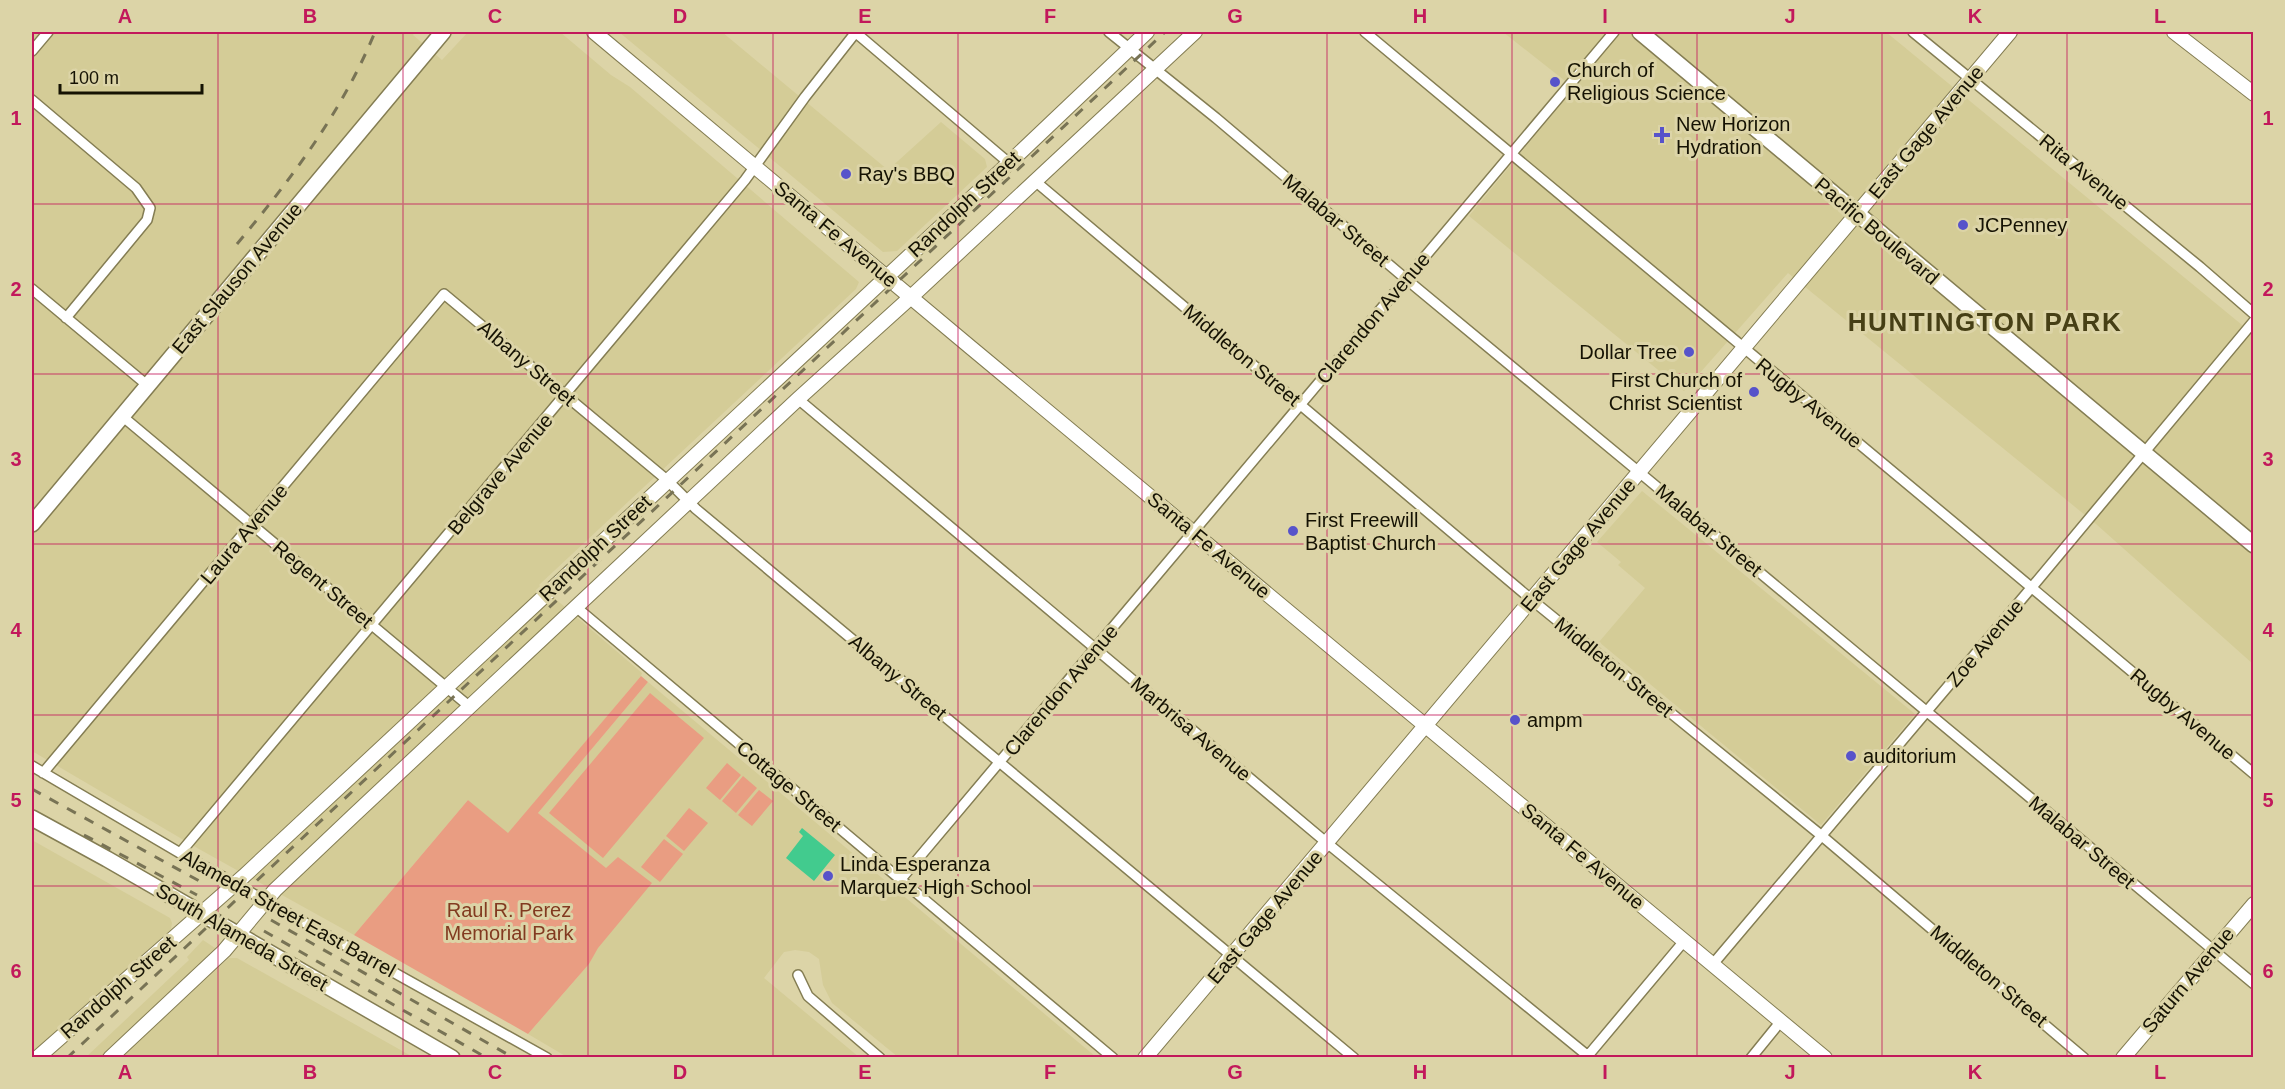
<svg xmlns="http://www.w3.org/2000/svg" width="2285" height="1089" font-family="Helvetica,sans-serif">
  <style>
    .built { fill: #d4cc97 }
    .green { fill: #e99d82 }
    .water { fill: #42cb8e }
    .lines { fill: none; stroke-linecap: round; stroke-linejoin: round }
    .street-casing { stroke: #847d53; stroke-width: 12 }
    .secondary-casing { stroke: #847d53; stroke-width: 16 }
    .primary-casing { stroke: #847d53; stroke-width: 18 }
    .street { stroke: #fff; stroke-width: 9 }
    .secondary { stroke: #fff; stroke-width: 14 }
    .primary { stroke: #fff; stroke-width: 15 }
    .rail { stroke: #787355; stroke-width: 3; stroke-dasharray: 10 10; stroke-linecap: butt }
    .grid { fill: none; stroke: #c2185b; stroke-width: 1.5; stroke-opacity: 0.55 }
    .poi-dot { fill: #5753ca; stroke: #dcd4a7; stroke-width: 2 }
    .labels { text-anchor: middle; stroke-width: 6; stroke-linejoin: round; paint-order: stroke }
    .poi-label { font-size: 20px; fill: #151203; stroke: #dcd4a7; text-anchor: start }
    .street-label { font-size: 20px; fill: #151203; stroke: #dcd4a7 }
    .park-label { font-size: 20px; fill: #823a20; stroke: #dcd4a7 }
    .district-label { font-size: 26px; font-weight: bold; letter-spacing: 1.5px; fill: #463f15; stroke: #dcd4a7 }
    .neatline { fill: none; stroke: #c2185b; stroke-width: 2 }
    .grid-label { font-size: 20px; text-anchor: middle; font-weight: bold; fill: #c2185b }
  </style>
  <rect width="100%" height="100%" fill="#dcd4a7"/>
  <path class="built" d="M32,32H415L413,35L442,60L468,32H560L611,75L630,87L859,282L856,289L539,585L642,673L641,676L508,834L468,800L354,935L199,849L32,751Z
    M619,32H722L888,170L941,122L985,159L987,167L897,251L883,252Z
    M1503,32H1886L2253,334V664L2096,524L1788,273L1684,391L1469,216L1574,88Z
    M1642,491L1915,714L1821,825L1599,642L1645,588L1618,565L1621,562L1597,542Z
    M648,682L1096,1057H898L832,1003L823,985L819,959L809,952L795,950L784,952L764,978L859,1057H567L528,1034L589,964L597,948L606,869L538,813Z
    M32,840L170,918L172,923L171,929L32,1054Z
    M203,940L218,950L103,1057L85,1058L189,960L187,957Z
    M229,958H237L413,1057H122Z"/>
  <path class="green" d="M641,676L648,682L538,813L606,868L618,857L652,883L598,948L589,964L528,1034L354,935L468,800L508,833Z
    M650,693L704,738L603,858L549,813Z
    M727,763L741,775L720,800L706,788Z
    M743,776L757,788L736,813L722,801Z
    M759,790L773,801L752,826L738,815Z
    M689,808L708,823L684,851L666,836Z
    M664,839L683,854L660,882L641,867Z"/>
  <path class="water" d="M802,828L835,855L814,881L786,858L803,836L799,832Z"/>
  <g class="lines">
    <defs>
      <path id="street" d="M855,32L1009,163
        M1109,32L1216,118L1406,279L1639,472L2254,984
        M1365,32C1660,280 1959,525 2254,774
        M1913,32L2200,267L2254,314
        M32,51L48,32
        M32,100L136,188L150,208L147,220L66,318
        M1035,181L1532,600L1822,836L2084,1058
        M32,289L147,385
        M798,399L1327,843L1588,1056
        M122,416L470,707
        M576,607L1113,1058
        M32,766L180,853L547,1058
        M43,773L444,294L667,480L696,509L1354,1058
        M180,853L745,180L805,97L856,32
        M901,879L1614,32
        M1713,964L2032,587L2254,321
        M798,975L808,996L880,1058
        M1586,1058L1685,940
        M1751,1058L1781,1021"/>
      <path id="secondary" d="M594,32L969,346L1825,1058
        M2174,32L2254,94
        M37,1058L244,876L1009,163L1147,32
        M110,1058L224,951L275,890L353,816L798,399L911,297L1195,32
        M1145,1058L2010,32
        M2123,1058L2254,904"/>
      <path id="primary" d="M1640,32L2254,545
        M32,524L443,32
        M32,818L107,859L452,1058"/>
    </defs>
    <use href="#street" class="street-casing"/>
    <use href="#secondary" class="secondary-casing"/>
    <use href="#primary" class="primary-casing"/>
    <use href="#street" class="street"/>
    <use href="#secondary" class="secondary"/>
    <use href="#primary" class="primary"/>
    <path class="rail" d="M237,244C292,178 342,112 375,32
      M32,789L203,883
      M84,835L197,895
      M271,920L514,1058
      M264,931L487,1058
      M67,1058L1165,32"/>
  </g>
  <path class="grid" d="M218,32V1058M403,32V1058M588,32V1058M773,32V1058M958,32V1058M1142,32V1058M1327,32V1058M1512,32V1058M1697,32V1058M1882,32V1058M2067,32V1058M32,204H2254M32,374H2254M32,544H2254M32,715H2254M32,886H2254"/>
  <g class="poi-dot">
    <circle cx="1555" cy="82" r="6"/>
    <path d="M1659 126h6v6h6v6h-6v6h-6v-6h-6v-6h6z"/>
    <circle cx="846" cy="174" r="6"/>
    <circle cx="1963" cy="225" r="6"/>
    <circle cx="1689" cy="352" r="6"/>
    <circle cx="1754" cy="392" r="6"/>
    <circle cx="1293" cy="531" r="6"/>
    <circle cx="1515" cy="720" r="6"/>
    <circle cx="1851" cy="756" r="6"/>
    <circle cx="828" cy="876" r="6"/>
  </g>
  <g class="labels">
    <g class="poi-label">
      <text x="1567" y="77">Church of<tspan x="1567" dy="23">Religious Science</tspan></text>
      <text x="1676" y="131">New Horizon<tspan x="1676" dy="23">Hydration</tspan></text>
      <text x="858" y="181">Ray's BBQ</text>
      <text x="1975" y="232">JCPenney</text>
      <text x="1677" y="359" text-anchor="end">Dollar Tree</text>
      <text x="1742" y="387" text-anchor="end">First Church of<tspan x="1742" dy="23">Christ Scientist</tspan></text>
      <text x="1305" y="527">First Freewill<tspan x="1305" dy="23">Baptist Church</tspan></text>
      <text x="1527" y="727">ampm</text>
      <text x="1863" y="763">auditorium</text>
      <text x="840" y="871">Linda Esperanza<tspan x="840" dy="23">Marquez High School</tspan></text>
    </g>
    <g class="street-label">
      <text transform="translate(1926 132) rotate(-50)" y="7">East Gage Avenue</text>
      <text transform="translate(2084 172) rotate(39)" y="7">Rita Avenue</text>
      <text transform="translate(964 204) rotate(-43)" y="7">Randolph Street</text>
      <text transform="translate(1336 220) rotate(40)" y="7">Malabar Street</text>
      <text transform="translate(1877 231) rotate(40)" y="7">Pacific Boulevard</text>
      <text transform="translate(836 234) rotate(40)" y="7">Santa Fe Avenue</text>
      <text transform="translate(237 278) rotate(-50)" y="7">East Slauson Avenue</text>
      <text transform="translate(1373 318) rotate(-50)" y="7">Clarendon Avenue</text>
      <text transform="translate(1242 355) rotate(40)" y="7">Middleton Street</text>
      <text transform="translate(527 363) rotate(40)" y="7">Albany Street</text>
      <text transform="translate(1809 403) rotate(39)" y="7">Rugby Avenue</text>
      <text transform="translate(500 474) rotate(-50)" y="7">Belgrave Avenue</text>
      <text transform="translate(1709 530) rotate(40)" y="7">Malabar Street</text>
      <text transform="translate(244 534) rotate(-50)" y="7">Laura Avenue</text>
      <text transform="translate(1209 545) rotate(40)" y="7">Santa Fe Avenue</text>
      <text transform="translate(1578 545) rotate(-50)" y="7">East Gage Avenue</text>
      <text transform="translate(595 548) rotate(-43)" y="7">Randolph Street</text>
      <text transform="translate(323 584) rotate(40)" y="7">Regent Street</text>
      <text transform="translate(1985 643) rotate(-50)" y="7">Zoe Avenue</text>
      <text transform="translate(1614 667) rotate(39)" y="7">Middleton Street</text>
      <text transform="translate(898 677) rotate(40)" y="7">Albany Street</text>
      <text transform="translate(1061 690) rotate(-50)" y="7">Clarendon Avenue</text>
      <text transform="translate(2183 714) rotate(40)" y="7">Rugby Avenue</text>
      <text transform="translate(1191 729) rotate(40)" y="7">Marbrisa Avenue</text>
      <text transform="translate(789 786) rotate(40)" y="7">Cottage Street</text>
      <text transform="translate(2082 842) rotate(40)" y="7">Malabar Street</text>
      <text transform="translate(1583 856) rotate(40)" y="7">Santa Fe Avenue</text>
      <text transform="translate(288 913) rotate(29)" y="7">Alameda Street East Barrel</text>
      <text transform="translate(1265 917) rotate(-50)" y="7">East Gage Avenue</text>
      <text transform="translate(242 937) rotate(30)" y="7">South Alameda Street</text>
      <text transform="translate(1989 976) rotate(40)" y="7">Middleton Street</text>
      <text transform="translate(2188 980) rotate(-50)" y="7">Saturn Avenue</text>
      <text transform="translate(118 987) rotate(-41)" y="7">Randolph Street</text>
    </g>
    <g class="park-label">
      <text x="509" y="917">Raul R. Perez<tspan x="509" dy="23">Memorial Park</tspan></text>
    </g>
    <g class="district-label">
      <text x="1985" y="331">HUNTINGTON PARK</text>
    </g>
  </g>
  <rect width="2285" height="1089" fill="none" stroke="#dcd4a7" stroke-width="66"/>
  <path d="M60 84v9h142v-9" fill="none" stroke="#151203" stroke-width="3"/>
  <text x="69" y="84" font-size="18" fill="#151203" stroke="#dcd4a7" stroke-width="4.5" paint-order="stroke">100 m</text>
  <rect x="33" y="33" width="2219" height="1023" class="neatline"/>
  <g class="grid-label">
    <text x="125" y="23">A</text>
    <text x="310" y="23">B</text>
    <text x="495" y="23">C</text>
    <text x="680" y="23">D</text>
    <text x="865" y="23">E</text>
    <text x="1050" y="23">F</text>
    <text x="1235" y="23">G</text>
    <text x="1420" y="23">H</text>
    <text x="1605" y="23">I</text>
    <text x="1790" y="23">J</text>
    <text x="1975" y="23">K</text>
    <text x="2160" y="23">L</text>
    <text x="16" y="125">1</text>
    <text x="2268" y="125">1</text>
    <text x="16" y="296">2</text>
    <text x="2268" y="296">2</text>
    <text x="16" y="466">3</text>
    <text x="2268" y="466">3</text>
    <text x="16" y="637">4</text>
    <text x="2268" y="637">4</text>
    <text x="16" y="807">5</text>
    <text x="2268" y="807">5</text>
    <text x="16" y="978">6</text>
    <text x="2268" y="978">6</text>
    <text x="125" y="1079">A</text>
    <text x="310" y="1079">B</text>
    <text x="495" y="1079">C</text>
    <text x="680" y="1079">D</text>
    <text x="865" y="1079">E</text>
    <text x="1050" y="1079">F</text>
    <text x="1235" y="1079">G</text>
    <text x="1420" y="1079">H</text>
    <text x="1605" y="1079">I</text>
    <text x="1790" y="1079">J</text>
    <text x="1975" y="1079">K</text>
    <text x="2160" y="1079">L</text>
  </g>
</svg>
